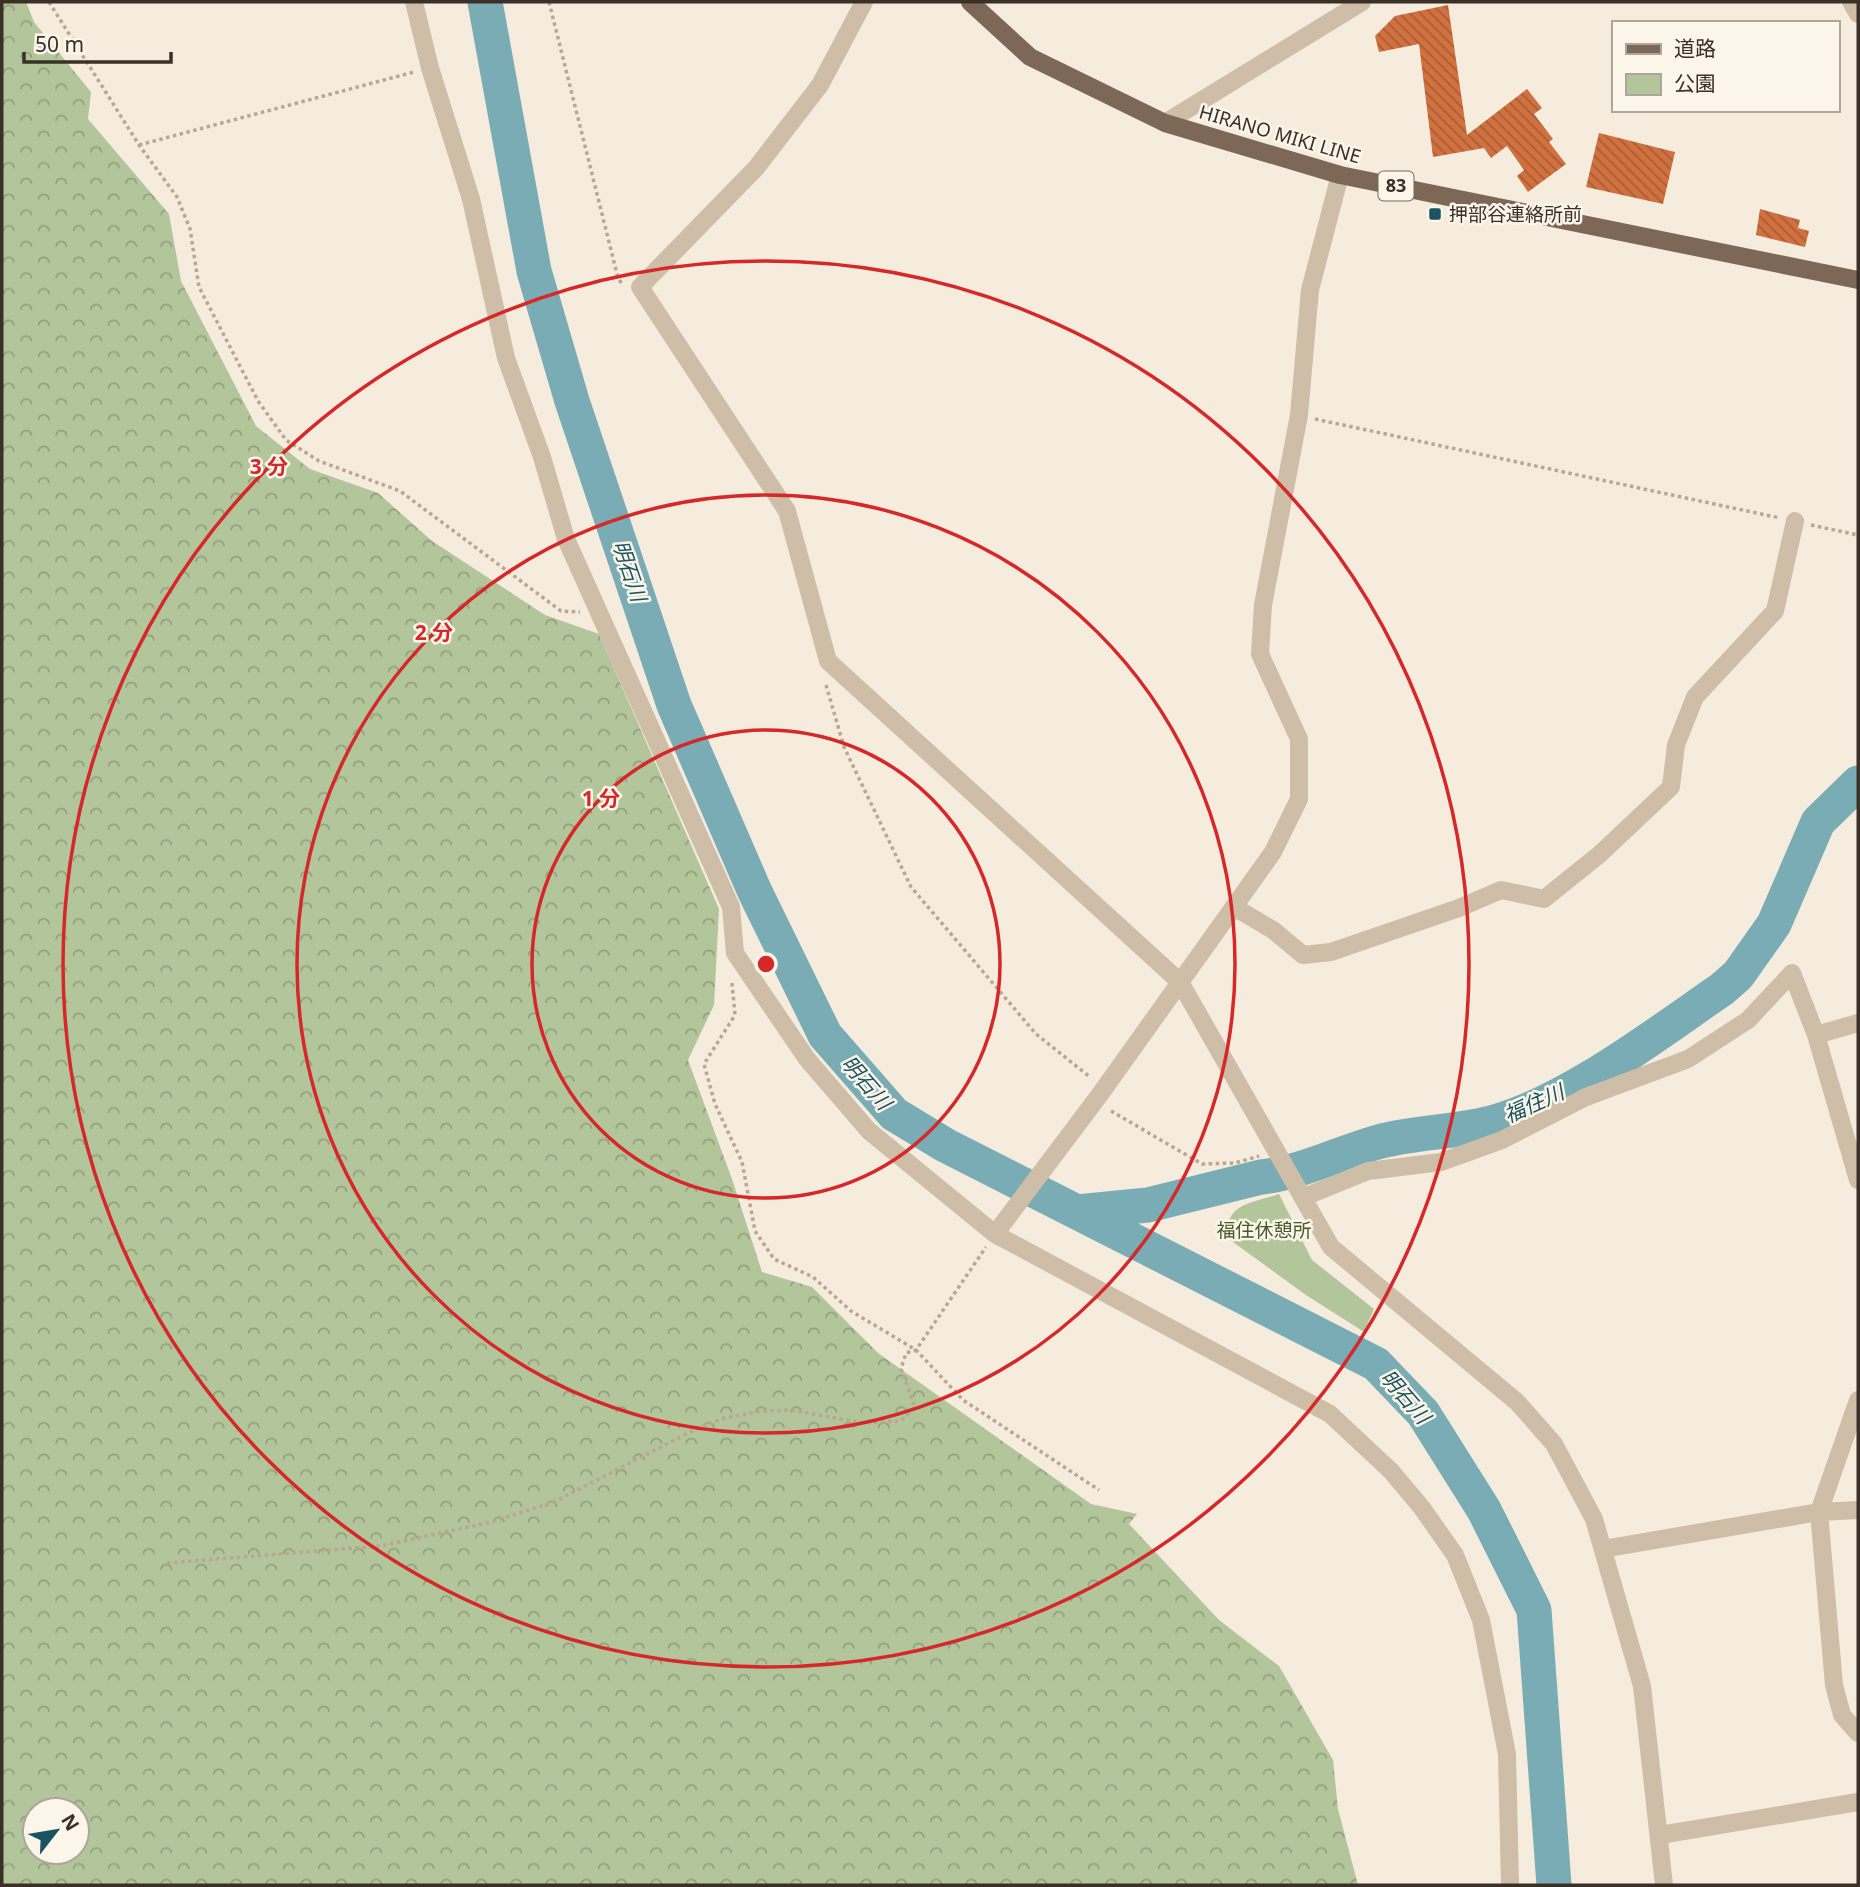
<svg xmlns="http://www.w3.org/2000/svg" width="1860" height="1887" font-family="'Noto Sans','Noto Sans JP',sans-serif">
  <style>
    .forest { fill: url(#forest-crowns); fill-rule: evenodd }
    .park { fill: #b3c59b }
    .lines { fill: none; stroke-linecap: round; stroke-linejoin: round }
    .river { stroke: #79acb4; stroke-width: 35 }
    .building { fill: url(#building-back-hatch) }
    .path { stroke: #baa791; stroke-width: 3.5; stroke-dasharray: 3.5 3.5; stroke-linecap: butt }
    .minor { stroke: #cebda7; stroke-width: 18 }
    .major { stroke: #7d6858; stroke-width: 18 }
    .ring { fill: none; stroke: #d62828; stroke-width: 3.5 }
    .poi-dot { fill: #1a5460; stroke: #fbf5ea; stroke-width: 2.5 }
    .labels { text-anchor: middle; stroke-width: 5; stroke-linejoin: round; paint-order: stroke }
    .shield { fill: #fbf5ea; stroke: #746b62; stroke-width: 2 }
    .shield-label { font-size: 18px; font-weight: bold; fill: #3a3028 }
    .street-label { font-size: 19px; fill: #3a3028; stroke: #fbf5ea }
    .poi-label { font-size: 19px; fill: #3a3028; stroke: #fbf5ea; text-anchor: start }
    .park-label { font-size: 19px; fill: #445b2a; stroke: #fbf5ea }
    .water-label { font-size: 21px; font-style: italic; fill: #1a5460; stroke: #fbf5ea }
    .centre { fill: #d62828; stroke: #fbf5ea; stroke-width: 3.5 }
    .ring-label { font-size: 21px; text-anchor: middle; font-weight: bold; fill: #d62828; stroke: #fbf5ea; stroke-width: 5; stroke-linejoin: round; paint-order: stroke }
  </style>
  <defs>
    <pattern id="forest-crowns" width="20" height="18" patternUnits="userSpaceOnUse" patternTransform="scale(1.75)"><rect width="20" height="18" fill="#b3c59b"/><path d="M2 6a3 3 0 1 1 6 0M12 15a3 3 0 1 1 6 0" fill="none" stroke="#93a07e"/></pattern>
    <pattern id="building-back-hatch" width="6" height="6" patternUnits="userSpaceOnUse" patternTransform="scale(1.75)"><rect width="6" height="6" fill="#d0713f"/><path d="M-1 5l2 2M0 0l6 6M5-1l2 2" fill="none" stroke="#aa5d35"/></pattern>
  </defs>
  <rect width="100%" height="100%" fill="#f5ecdd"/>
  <path class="forest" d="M2,2H26L34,22L91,92L88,119L169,214L181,281L256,426L310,469L378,493L432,541L545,615L599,634L719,909L714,1005L688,1060L732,1179L762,1272L812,1287L878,1353L1091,1504L1137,1514L1129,1524L1219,1620L1279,1666L1333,1760L1338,1809L1358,1885H2ZM35,1810H77V1852H35Z"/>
  <path class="park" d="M1279,1194L1312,1260L1374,1309L1364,1332L1306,1295L1226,1237C1227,1202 1251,1204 1279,1194Z"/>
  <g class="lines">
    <path class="river" d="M485,2L534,271L572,401L674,705L755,892L825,1035L894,1114L945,1145L1376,1364L1423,1413L1484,1510L1534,1610L1554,1885
      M1077,1212L1148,1205L1261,1177C1301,1173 1339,1153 1378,1142C1417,1131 1459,1133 1498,1121C1572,1099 1658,1033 1722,989L1738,975L1774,924L1818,822L1858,783"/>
  </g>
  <path class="building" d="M1448,5L1467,135L1527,89L1542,108L1534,114L1553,139L1549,142L1566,164L1528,192L1517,176L1524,170L1507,146L1491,158L1484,148L1433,157L1419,44L1379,52L1375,36L1395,16Z
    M1599,133L1675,152L1663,204L1586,187Z
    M1760,209L1800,220L1798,228L1809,231L1805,247L1756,235Z"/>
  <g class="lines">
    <path class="path" d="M49,2L139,145L177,197L190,229L199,287L258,401L286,440L319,461L400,491L561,611L580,612
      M549,2L618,278L622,284
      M139,145L414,72
      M1315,419L1780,518
      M1811,525L1858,535
      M826,685L844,747L911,887L1036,1034L1090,1077
      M732,983L735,1015L704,1064L715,1104L742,1162L755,1231L774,1259L813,1277L851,1311L916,1350L963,1400L1099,1490
      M1111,1111L1202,1164L1235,1163L1259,1156
      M167,1563L381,1546L491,1522L554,1502L696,1429L724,1418L763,1411L792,1410L862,1423L901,1421L915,1407L901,1369L906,1353L916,1350L986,1247"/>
    <path class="minor" d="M414,2L430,68L471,199L506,358L542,457L566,539L731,907L735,953L807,1059L869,1131L995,1234L1330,1414L1391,1471L1422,1508L1455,1555L1481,1620L1507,1754L1510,1885
      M864,2L820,85L756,168L640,287L787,511L828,661L1180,982L1331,1247L1517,1402L1554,1444L1594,1519L1642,1686L1664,1885
      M1851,2L1858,14
      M1165,123L1362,2
      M1234,907L1273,930L1303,955L1331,952L1459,908L1501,890L1544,899L1600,854L1671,787L1676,745L1695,697L1775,611L1795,521
      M1816,1035L1858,1023
      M1304,1197L1368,1171L1441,1162L1502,1140L1586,1097L1688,1059L1748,1020L1792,973L1816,1035L1858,1180
      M995,1234L1101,1093L1273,852L1299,799V739L1260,654L1263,605L1299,415L1310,290L1340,175
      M1858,1400L1819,1512L1834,1685L1842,1715L1858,1733
      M1603,1549L1819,1512L1858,1510
      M1660,1835L1858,1802"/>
    <path class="major" d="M970,2L1030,57L1165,123L1340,175L1858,280"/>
  </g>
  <g class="ring">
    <circle cx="766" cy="964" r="234"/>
    <circle cx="766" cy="964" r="469"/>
    <circle cx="766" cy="964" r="703"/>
  </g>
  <rect class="poi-dot" x="1428" y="207" width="14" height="14" rx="3.5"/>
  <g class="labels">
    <rect class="shield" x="1378.5" y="171.5" width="35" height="29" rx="5"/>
    <g class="shield-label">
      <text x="1396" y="192">83</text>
    </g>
    <g class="street-label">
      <text transform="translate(1280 134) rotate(16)" y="7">HIRANO MIKI LINE</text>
    </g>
    <g class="poi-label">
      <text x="1449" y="221">押部谷連絡所前</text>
    </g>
    <g class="park-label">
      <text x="1264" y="1237">福住休憩所</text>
    </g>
    <g class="water-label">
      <text transform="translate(629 571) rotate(71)" y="7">明石川</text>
      <text transform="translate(866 1083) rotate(49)" y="7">明石川</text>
      <text transform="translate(1534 1104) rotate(-24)" y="7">福住川</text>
      <text transform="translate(1405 1397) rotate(49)" y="7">明石川</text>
    </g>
  </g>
  <circle cx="766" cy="964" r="10" class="centre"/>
  <g class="ring-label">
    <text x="269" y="474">3 分</text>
    <text x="434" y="640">2 分</text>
    <text x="601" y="806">1 分</text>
  </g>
  <rect width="1860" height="1887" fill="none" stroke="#3a3028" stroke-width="7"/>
  <rect x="1612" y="21" width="228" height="91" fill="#fbf5ea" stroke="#aea69c" stroke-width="2"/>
  <rect x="1626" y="44" width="35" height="10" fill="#7d6858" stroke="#aea69c" stroke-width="2"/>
  <text x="1674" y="56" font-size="21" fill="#3a3028">道路</text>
  <rect x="1626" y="74" width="35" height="21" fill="#b3c59b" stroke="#aea69c" stroke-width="2"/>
  <text x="1674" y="91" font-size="21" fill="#3a3028">公園</text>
  <g transform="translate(56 1831) rotate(59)"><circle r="33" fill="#fbf5ea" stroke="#aea69c" stroke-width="2"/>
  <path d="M0-5L12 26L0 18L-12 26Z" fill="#1a5460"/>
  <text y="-10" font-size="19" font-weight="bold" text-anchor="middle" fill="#3a3028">N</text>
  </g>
  <path d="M24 52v10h147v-10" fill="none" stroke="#3a3028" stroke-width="3.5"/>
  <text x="35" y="52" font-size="21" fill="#3a3028" stroke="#fbf5ea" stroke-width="5" paint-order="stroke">50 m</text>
</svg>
